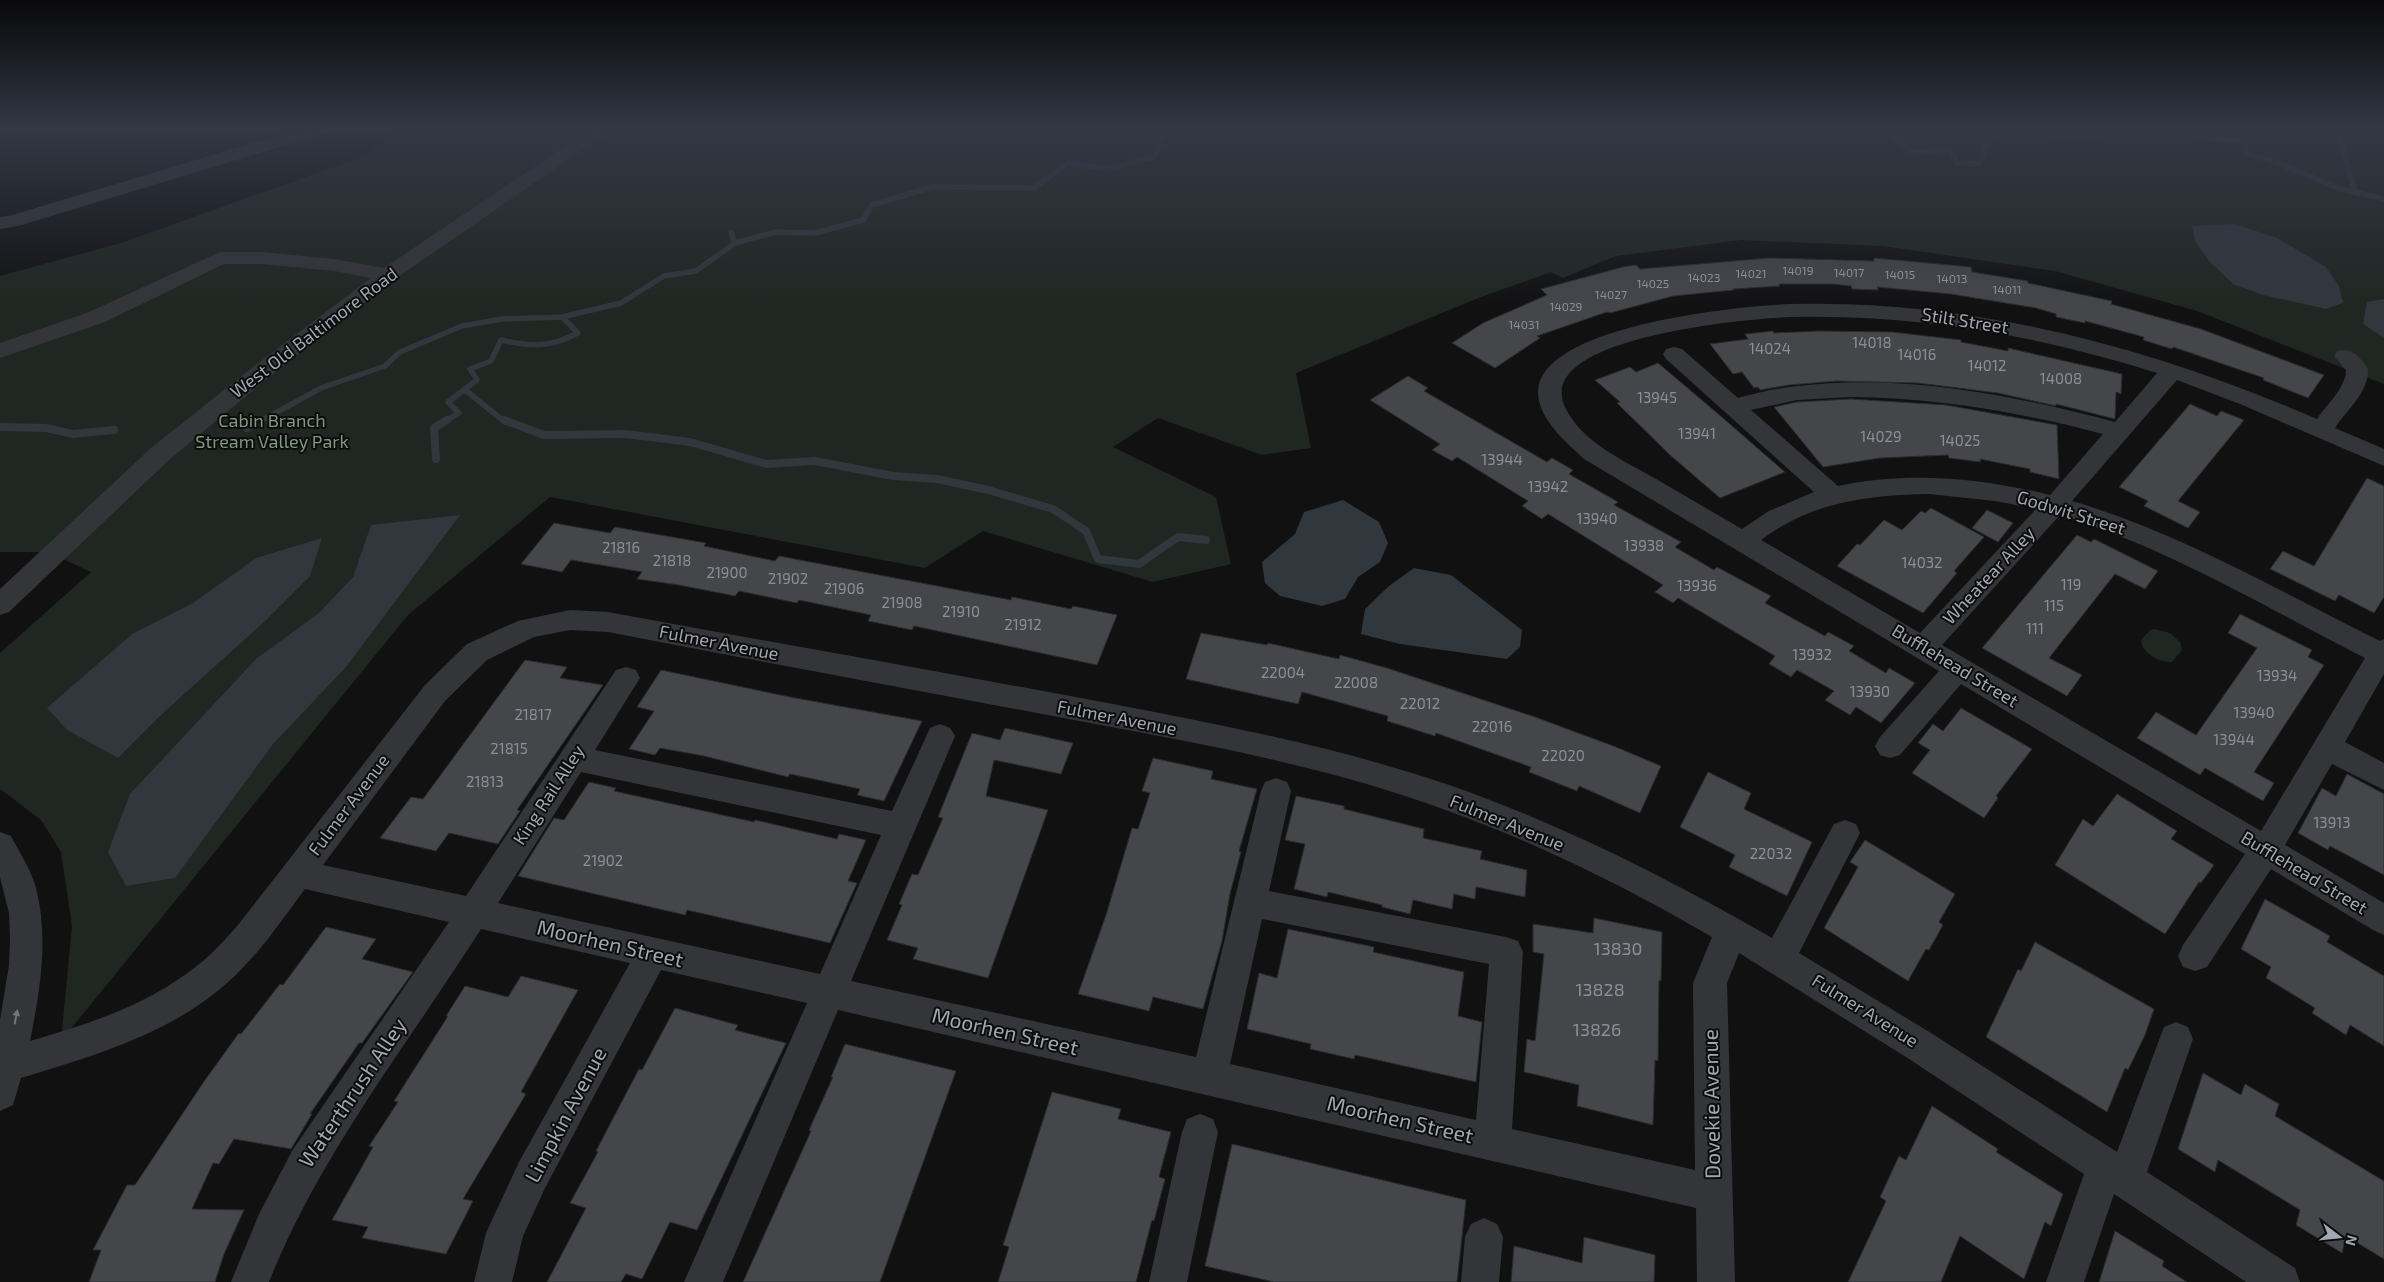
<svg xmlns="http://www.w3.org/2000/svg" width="2384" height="1282" font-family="'Exo 2',sans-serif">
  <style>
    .green { fill: #202621 }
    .water { fill: #30373d }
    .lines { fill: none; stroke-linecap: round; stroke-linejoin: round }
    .stream-far1 { stroke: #30373d; stroke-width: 5.5 }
    .stream { stroke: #30373d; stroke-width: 8 }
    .building { fill: #45464a; stroke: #2b2b2e }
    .minor { fill: #343539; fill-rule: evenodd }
    .oneway { fill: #72747b }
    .labels { text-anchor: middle; stroke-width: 4; stroke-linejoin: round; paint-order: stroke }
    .far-number-label { font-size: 12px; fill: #8c8f97 }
    .number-label { font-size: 15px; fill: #8c8f97 }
    .street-label { font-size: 18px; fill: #a4a7b1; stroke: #0c0c0d }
    .park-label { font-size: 18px; fill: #7d9a80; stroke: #0c0c0d }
    .near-number-label { font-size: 18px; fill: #8c8f97 }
    .near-street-label { font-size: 21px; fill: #a4a7b1; stroke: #0c0c0d }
  </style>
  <rect width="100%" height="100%" fill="#111112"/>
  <path class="green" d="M413,128H2384V384L2197,311L2055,271L1883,246L1741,240L1616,256L1563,278L1551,272L1481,297L1296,373L1311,448L1262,455L1158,418L1113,447L1216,497L1231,564L1153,582L983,531L925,568L550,497L408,615L61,1041L72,926L61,852L41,820L0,789V653L91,572L48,552H0V276L121,243L365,156L393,135Z
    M2155,629L2170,633L2181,643L2182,650L2172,662C2159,663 2142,653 2141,640L2150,630Z"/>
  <path class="water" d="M2235,224L2277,238L2326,267L2339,286L2343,303L2326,309L2263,295L2233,284L2209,261L2195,241L2192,226Z
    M2384,299V338L2363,324L2367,302Z
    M1343,500L1379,522L1388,543L1380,562L1358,577L1345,599L1322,606L1280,596L1265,583L1262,562L1295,534L1304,512Z
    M460,515L346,667L273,744L175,878L126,886L108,852L130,794L257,658L319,613L353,577L371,525Z
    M322,538L310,576L263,623L162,714L118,758L67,730L47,708L132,634L193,603L256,558Z
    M1414,568L1451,575L1522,630L1520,647L1507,659L1400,644L1361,634L1365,609L1389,586Z"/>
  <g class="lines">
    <path class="stream-far1" d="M1240,128L1258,131L1297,128
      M1895,128L1898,142L1914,153L1951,149L1957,163L1980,164L1985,146L1997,131L2020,128
      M2032,128L2067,137L2101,138L2095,128
      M2179,128L2206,138L2244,141L2246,153L2278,163L2338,188L2384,199
      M2338,131L2355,192
      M731,232L735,243
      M464,389L505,422
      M259,422L321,388L385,366L400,352L462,326L502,319L562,317L621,303L664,276L696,271L735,243L776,232L815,233L863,220L872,205L932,187L1034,188L1068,163L1107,169L1154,157L1166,128
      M444,422L459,413L448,402L477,380L470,369L491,361L501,340C532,347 549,348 578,333L562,317"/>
    <path class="stream" d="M504,420L544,435L625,434L690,442L766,464L815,461L893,476L937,479L988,490L1053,509L1086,531L1098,559L1139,564L1178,537L1206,540
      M0,427L46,428L73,434L114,430
      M247,428L261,420
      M436,459L434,428L447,420"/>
  </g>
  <path class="building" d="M1770,258L1874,261V258L1971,267L1972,272L2028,281V283L2112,301L2111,304L2201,329L2324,375L2308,398L2263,380L2264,378L2173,347L2172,349L2143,340L2144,337L2085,321V323L2056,317V314L2036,308L1951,294L1877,287L1878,290L1852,289L1851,286L1832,284H1779L1780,286L1733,289L1734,290L1673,296L1610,313L1607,312L1537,336L1540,338L1495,368L1452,343L1483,323L1547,295L1541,289L1623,267L1636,265L1640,269Z
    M1773,331L1774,333L1819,331L1892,332L1961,340V342L2008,351V348L2122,374L2121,394L2116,392L2115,419L2056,404V406L1998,393L1918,383L1837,381L1789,385L1760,390L1758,387L1754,388L1742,372L1733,374L1710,344L1748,339L1745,334Z
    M1658,363L1716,412L1785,472L1720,498L1670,455L1617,403L1620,402L1595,380L1630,367L1636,372Z
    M1408,376L1428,388L1424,391L1547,462L1552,458L1573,470L1569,474L1618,502L1614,505L1681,542L1675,547L1714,570L1717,567L1771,596L1765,603L1825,636L1828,632L1854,646L1849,651L1886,673L1889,668L1915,683L1881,723L1856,707L1850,715L1825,700L1834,691L1797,670L1791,677L1769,664L1775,656L1678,598L1673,603L1655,592L1663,585L1548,514L1542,519L1522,506L1528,501L1457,457L1452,461L1432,450L1440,444L1370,400Z
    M1851,399L1946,405L2057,425L2059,479L2030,472V469L1980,459L1981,462L1949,458L1948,455L1880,458L1823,467L1774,407L1797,402Z
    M2190,404L2217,416L2221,411L2244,420L2178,501L2200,512L2188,528L2144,506L2148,501L2119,487Z
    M2367,478L2384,486V597L2374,613L2339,595L2335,601L2270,569L2283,551L2314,566Z
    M1931,508L1984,537L1954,571L1957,573L1923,613L1837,566L1857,544L1860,545L1884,520L1902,530L1921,511L1925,513Z
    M1987,510L2013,523L1998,542L1972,528Z
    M554,523L610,533L615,527L706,543L704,546L775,561L779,556L1011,600L1012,597L1071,609L1073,606L1117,615L1097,665L914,626L912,630L868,621L871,615L799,600L797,603L739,591L735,596L679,585L637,579L642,572L571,560L562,572L521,564Z
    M2077,535L2091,542L2094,539L2158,571L2145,589L2115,574L2049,658L2082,675L2067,696L1982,648Z
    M2240,614L2312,650L2308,657L2324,665L2254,772L2274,783L2263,801L2205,768L2200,775L2137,738L2156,712L2196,735L2257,648L2228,633Z
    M1201,633L1267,645L1268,643L1339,659L1340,655L1387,668L1535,717L1616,747L1661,766L1640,813L1579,786L1577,791L1529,772L1531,767L1436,733L1435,736L1387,721L1388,716L1302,692L1298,704L1186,679Z
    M525,660L567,667L560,678L603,685L517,810L520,811L498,844L449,833L436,851L380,838L411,797L423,799Z
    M661,670L790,697L922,721L884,801L857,795L860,789L790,774L788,777L704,756L660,748L655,755L629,749L654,711L637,707Z
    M1961,708L2032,749L1996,796L1998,798L1984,818L1912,773L1930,750L1918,743L1933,724L1943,731Z
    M1005,728L1073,743L1061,774L994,760L986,796L1048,810L988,978L913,959L918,948L887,940L902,905L899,904L912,874L918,875L943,818L938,817L972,733L1000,740Z
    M1153,758L1213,771L1211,779L1257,789L1239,851L1241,852L1230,894L1222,941L1203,1009L1153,997L1149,1011L1078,994L1106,915L1132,828L1138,829L1150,793L1142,791Z
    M1708,772L1751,793L1744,809L1812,842L1787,896L1729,867L1735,855L1680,827Z
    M2347,774L2384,794V875L2330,846L2328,850L2298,833L2322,788L2336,796Z
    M589,782L616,788L614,791L754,822L755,820L837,839L839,834L866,840L848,881L857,883L830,943L687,910L685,915L518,876L554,818L564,820Z
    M2117,794L2177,831L2171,839L2214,865L2201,883L2199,882L2165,934L2055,865L2083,819L2093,826Z
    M1296,796L1344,806V809L1424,829L1423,838L1482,851L1480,859L1527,870L1525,897L1476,887L1475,899L1454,894L1452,909L1413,900L1410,914L1382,907V905L1328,892L1327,897L1294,889L1305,844L1285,840Z
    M1865,840L1955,894L1939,922L1943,925L1929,950L1926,949L1908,981L1824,928L1858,867L1850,862Z
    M2265,899L2330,936L2327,942L2384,976V1046L2350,1025L2346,1035L2312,1013L2315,1008L2266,978L2271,967L2241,949Z
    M1594,918L1662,932L1661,981L1659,980L1658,1061L1655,1060L1653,1125L1577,1106L1579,1085L1524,1072L1527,1039L1535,1041L1544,954L1533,952V924L1593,933Z
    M326,927L376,939L362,959L413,972L362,1043H359L310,1114H312L291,1149L234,1139L219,1164L213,1163L192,1209L244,1210L224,1254L215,1282H89L101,1250H93L127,1185H135L205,1080L239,1033L241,1034L280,984L283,985Z
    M1288,929L1374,947L1373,952L1464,972L1458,1016L1482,1022L1476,1082L1355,1055L1354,1059L1310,1049L1311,1044L1247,1029L1259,973L1277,978Z
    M2035,942L2154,1009L2145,1035L2128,1070L2125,1068L2107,1112L1986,1037L2018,969L2021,971Z
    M521,976L578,990L521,1092L526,1094L463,1199L473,1201L446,1254L362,1238L368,1227L332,1220L373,1147L369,1146L398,1102L394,1101L448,1016H446L465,986L508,997Z
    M675,1008L738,1025L735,1030L786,1043L697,1230L670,1222L642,1279L626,1274L621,1282H547L586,1208L570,1203L598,1152L596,1151L620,1105L639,1069L642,1070Z
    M845,1044L956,1071L880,1282H743L811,1131L809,1130L833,1077H831Z
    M2203,1073L2241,1095L2245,1084L2279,1104L2275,1116L2384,1181V1259L2346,1236L2342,1253L2296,1225L2300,1210L2218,1160L2215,1172L2178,1149Z
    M1052,1092L1121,1109L1118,1119L1171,1132L1159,1177L1165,1179L1154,1221L1152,1220L1136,1282H998L1009,1247L1003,1245Z
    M1932,1106L1998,1149L1996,1152L2063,1194L2051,1226L2045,1222L2024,1279L1960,1236L1941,1282H1848L1886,1201L1880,1197L1899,1156L1906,1160Z
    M1232,1144L1466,1200L1457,1282H1274L1205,1266Z
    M2115,1231L2164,1261L2162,1266L2187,1282H2099Z
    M1584,1237L1655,1255L1654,1282H1511L1514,1246L1582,1263Z"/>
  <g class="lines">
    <path class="minor" d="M303,128H332L329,132L18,226L0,229V217L9,216Z
      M592,128H614L395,279L269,377L169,460L9,612L0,615V589L151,448L253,367L371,278L334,271L262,264H224L105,322L0,358V343L89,312L220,252H262L334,259L384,268Z
      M1790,304C1974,299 2149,347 2317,419C2326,405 2346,388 2346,370L2334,356L2337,351C2352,347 2360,357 2368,369C2369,393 2347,409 2335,428L2384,449V466L2240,404L2177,380L2072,501C2181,533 2279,591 2380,641L2384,639V674L2345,742L2384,763V790L2332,764L2285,845L2384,903V935L2373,930L2271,869L2207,967L2195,971L2183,967L2178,956L2183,945L2245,854L1961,684L1900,755L1890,758L1880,755L1875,746L1880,737L1939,671L1584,459C1566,442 1538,419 1538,392C1539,325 1741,306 1790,304ZM1790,317C1916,314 2038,335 2157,373L2115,422C2012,395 1904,373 1797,386C1777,388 1757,393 1738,398L1682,349L1674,347L1666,349L1663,354L1666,359L1814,492L1769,511L1742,529C1713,512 1685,496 1656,479C1625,461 1585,444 1567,411C1524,337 1750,319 1790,317ZM1851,397C1937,398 2020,412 2103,434L2050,495C1980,478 1909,471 1838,486L1751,410L1797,400ZM1929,494L1995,501L2036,509L1920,633L1761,540C1811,502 1868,495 1929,494ZM2060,515C2168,548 2265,607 2365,658L2261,831L1942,645Z
      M570,610L608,612C760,640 913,667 1065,695C1201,721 1339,745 1469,792C1575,831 1675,882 1772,938L1834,824L1845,820L1856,824L1860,833L1799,953L1931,1033L2117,1152L2164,1027L2176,1022L2188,1027L2193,1039L2147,1172L2295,1268L2300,1282H2246L2114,1194L2084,1282H2046L2084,1174L1906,1057L1739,953L1727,983L1735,1282H1697L1696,1208L838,1010L723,1282H684L807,1003L661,970L545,1188L523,1236L512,1282H474L486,1233L519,1162L630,963L481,929C408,1044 320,1154 269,1282H231L259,1214L292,1151L449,922L305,889C281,921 258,956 227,983C170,1034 93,1056 21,1078L13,1105L0,1111V1020L9,965L10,939L9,913L0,877V832L11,836C20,853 31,870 36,888C49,939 40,991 30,1041C92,1023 153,1003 203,961C216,950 227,937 238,925L425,685L467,644L518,621ZM570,630L608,632C762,662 915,690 1069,719C1198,743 1328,766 1451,812C1542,845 1629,889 1712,937L1693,983L1695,1170L1512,1129L1523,952L1518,941L1506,937L1269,891L1291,791L1287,782L1276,778L1265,782L1261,791L1196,1057L851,981L955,736L950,728L940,724L930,728L892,811L595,750L640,678L636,670L626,667L616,670L466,896L323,865L445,701L487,660L534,637ZM581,772L881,835L820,974L498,903ZM1262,919L1489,964L1476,1120L1230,1064Z
      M1200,1114L1213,1119L1218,1132L1187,1282H1149L1182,1132L1187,1119Z
      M1484,1218L1497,1224L1503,1237L1499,1282H1461L1465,1237L1471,1224Z"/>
  </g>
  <defs><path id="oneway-solid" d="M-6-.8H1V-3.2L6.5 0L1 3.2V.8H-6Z" transform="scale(1.25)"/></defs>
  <use class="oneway" href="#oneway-solid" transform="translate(16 1017) rotate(-79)"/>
  <linearGradient id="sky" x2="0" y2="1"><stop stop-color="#09090a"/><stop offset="0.42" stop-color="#323844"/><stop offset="1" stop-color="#323844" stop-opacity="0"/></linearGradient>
  <rect width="2384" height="308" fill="url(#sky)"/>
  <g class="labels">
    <g class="far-number-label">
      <text x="1798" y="275">14019</text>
      <text x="1849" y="277">14017</text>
      <text x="1751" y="278">14021</text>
      <text x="1900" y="279">14015</text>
      <text x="1704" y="282">14023</text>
      <text x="1952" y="283">14013</text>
      <text x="1653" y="288">14025</text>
      <text x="2007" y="294">14011</text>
      <text x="1611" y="299">14027</text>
      <text x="1566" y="311">14029</text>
      <text x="1524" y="329">14031</text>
    </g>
    <g class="number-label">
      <text x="1872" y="348">14018</text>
      <text x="1770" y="354">14024</text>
      <text x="1917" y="360">14016</text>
      <text x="1987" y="371">14012</text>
      <text x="2061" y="384">14008</text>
      <text x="1657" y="403">13945</text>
      <text x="1697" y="439">13941</text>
      <text x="1881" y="442">14029</text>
      <text x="1960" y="446">14025</text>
      <text x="1502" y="465">13944</text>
      <text x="1548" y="492">13942</text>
      <text x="1597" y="524">13940</text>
      <text x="1644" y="551">13938</text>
      <text x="621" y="553">21816</text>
      <text x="672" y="566">21818</text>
      <text x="1922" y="568">14032</text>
      <text x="727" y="578">21900</text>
      <text x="788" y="584">21902</text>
      <text x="2071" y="590">119</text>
      <text x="1697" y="591">13936</text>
      <text x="844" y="594">21906</text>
      <text x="902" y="608">21908</text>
      <text x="2054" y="611">115</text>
      <text x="961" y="617">21910</text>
      <text x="1023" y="630">21912</text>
      <text x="2035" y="634">111</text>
      <text x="1812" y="660">13932</text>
      <text x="1283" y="678">22004</text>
      <text x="2277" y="681">13934</text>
      <text x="1356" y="688">22008</text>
      <text x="1870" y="697">13930</text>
      <text x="1420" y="709">22012</text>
      <text x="2254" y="718">13940</text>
      <text x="533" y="720">21817</text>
      <text x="1492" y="732">22016</text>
      <text x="2234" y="745">13944</text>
      <text x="509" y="754">21815</text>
      <text x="1563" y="761">22020</text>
      <text x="485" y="787">21813</text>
      <text x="2332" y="828">13913</text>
      <text x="1771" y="859">22032</text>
      <text x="603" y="866">21902</text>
    </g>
    <g class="street-label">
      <text transform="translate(1965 321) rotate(9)" y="6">Stilt Street</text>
      <text transform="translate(314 333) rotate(-37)" y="6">West Old Baltimore Road</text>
      <text transform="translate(2071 513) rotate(17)" y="6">Godwit Street</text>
      <text transform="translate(1989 576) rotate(-47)" y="6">Wheatear Alley</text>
      <text transform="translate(719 643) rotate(11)" y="6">Fulmer Avenue</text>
      <text transform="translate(1955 666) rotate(31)" y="6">Bufflehead Street</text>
      <text transform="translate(1117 718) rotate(11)" y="6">Fulmer Avenue</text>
      <text transform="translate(549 795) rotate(-57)" y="6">King Rail Alley</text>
      <text transform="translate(349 805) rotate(-53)" y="6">Fulmer Avenue</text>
      <text transform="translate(1507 823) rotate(22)" y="6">Fulmer Avenue</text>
      <text transform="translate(2304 873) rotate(31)" y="6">Bufflehead Street</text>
      <text transform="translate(1865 1011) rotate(32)" y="6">Fulmer Avenue</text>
    </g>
    <g class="park-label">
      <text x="272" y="427">Cabin Branch<tspan x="272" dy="21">Stream Valley Park</tspan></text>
    </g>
    <g class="near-number-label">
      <text x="1618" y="955">13830</text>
      <text x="1600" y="996">13828</text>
      <text x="1597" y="1036">13826</text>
    </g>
    <g class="near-street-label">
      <text transform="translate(610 944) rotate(13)" y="7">Moorhen Street</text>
      <text transform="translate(1005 1032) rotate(13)" y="7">Moorhen Street</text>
      <text transform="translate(353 1093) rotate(-56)" y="7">Waterthrush Alley</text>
      <text transform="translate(1712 1104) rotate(-91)" y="7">Dovekie Avenue</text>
      <text transform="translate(566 1115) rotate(-62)" y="7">Limpkin Avenue</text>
      <text transform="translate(1400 1120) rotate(13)" y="7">Moorhen Street</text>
    </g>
  </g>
  <g transform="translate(2339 1237) rotate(106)" stroke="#0c0c0d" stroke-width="4" paint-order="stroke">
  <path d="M0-4L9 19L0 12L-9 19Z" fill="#a4a7b1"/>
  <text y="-8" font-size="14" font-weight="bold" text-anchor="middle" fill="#a4a7b1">N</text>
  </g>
</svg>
